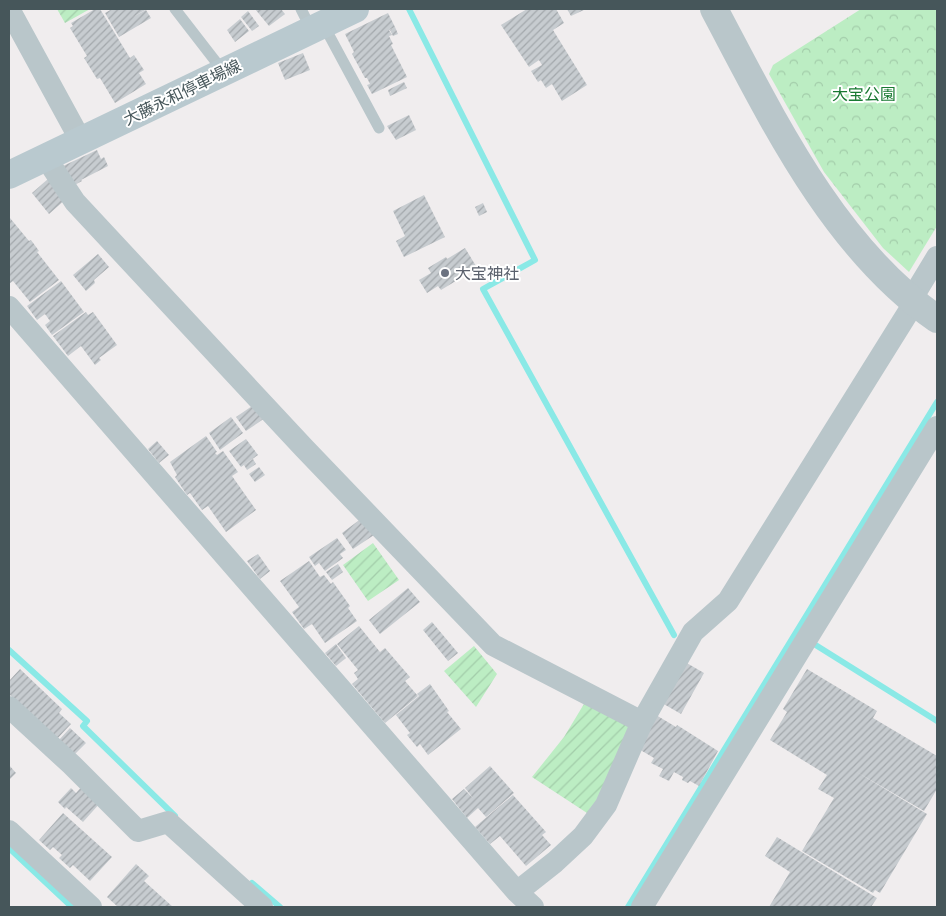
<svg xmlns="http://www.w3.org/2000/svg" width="946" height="916" font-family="Barlow,'Noto Sans JP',sans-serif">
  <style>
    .forest { fill: url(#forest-crowns) }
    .garden { fill: url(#garden-furrows) }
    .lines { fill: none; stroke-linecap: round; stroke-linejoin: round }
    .stream { stroke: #8ae9e6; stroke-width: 6 }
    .building { fill: url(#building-hatch) }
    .service { stroke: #b9c6ca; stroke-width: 11 }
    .minor { stroke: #b9c6ca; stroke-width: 22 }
    .tertiary { stroke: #b9c6ca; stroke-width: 28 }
    .secondary { stroke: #b9c9cf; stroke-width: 28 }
    .worship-dot { fill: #6b7280; stroke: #fff; stroke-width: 2 }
    .labels { text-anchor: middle; stroke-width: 4; stroke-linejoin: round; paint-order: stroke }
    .street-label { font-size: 16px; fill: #46565a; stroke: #fff }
    .park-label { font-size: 16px; fill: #197932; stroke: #fff }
    .worship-label { font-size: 16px; fill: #5b616d; stroke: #fff; text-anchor: start }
  </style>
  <defs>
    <pattern id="forest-crowns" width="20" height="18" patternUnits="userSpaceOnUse" patternTransform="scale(1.25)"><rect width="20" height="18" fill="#bcedc3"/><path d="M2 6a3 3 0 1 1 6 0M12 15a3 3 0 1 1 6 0" fill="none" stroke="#a3cdaa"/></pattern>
    <pattern id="garden-furrows" width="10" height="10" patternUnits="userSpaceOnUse" patternTransform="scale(1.25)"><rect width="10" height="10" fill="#bcedc3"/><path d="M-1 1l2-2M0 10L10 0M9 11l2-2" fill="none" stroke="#a3cdaa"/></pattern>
    <pattern id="building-hatch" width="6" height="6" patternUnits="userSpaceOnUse" patternTransform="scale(1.25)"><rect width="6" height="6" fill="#c7ccd0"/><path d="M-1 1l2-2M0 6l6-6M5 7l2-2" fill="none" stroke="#a3a8ac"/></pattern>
  </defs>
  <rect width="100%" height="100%" fill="#f0edee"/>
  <path class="forest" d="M861,9H937V226L909,272L883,248L824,172L769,74L773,65Z"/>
  <path class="garden" d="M57,9H90L65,23Z
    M373,543L399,580L368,601L343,565Z
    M474,646L497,674L476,707L444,671Z
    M587,699L627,719L632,730L598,799L587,813L532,777L564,737Z"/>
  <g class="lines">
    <path class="stream" d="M409,9L535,260L483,289L674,635
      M814,644L937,721
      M9,650L87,721L83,726L175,816
      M9,848L72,907
      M252,883L280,907
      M628,907L937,402"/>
  </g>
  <path class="building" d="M95,9H100L130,58L134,55L144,70L139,73L146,84L115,103L100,78L97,79L84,58L87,56L70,28L73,26L71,23Z
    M112,9H147L129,19L146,10L151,18L119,37L105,13Z
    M255,9H281L285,14L269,26Z
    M527,9H556L564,23L553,30L587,85L562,101L552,84L546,88L541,80L538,82L531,71L542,65L539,60L529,67L501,25Z
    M567,9H586L571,16Z
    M248,11L259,26L252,31L241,17Z
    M388,13L395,27L385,32L389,30L392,35L389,36L393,44L391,45L407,77L372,94L367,85L370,84L367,78H365L352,54L354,52L345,34Z
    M240,19L249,31L235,42L227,30Z
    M395,27L398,34L393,36L390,30Z
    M303,53L310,70L285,80L278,63Z
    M404,82L407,88L390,96L388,90Z
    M409,115L416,130L396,140L387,126Z
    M97,150L101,159L104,157L108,166L81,180L82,181L71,187L61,167Z
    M48,179L66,199L49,214L32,193Z
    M424,195L445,237L404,257L396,241L405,236L393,211Z
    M483,203L487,212L479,216L475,207Z
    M10,218L29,241L31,240L39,251L37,252L59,280L30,302L13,281L9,284V219Z
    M465,248L476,266L458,277L459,279L441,290L438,286L427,293L419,280L431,273L428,268L446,257L447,259Z
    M98,254L109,267L94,280L95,283L86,291L73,275Z
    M61,281L84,312L52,335L45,325L50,321L45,314L37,320L27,306Z
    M86,312L88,315L93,312L117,345L99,358L101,360L95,365L81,346L68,356L53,336Z
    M255,404L265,418L246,431L236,417Z
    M231,417L243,433L220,450L209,433Z
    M206,436L217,452L215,453L217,455L223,451L238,472L232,476L256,510L226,532L208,506L202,510L190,493L187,495L175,477L177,475L170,462Z
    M246,439L258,455L241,467L229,451Z
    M157,441L169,455L159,463L148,449Z
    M253,459L256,464L247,470L244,465Z
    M259,467L265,475L255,482L249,474Z
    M362,518L374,535L353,549L342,533Z
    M337,538L346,550L340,554L343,558L325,571L319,563L315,566L309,557Z
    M258,554L270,571L260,579L247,561Z
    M309,561L320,577L324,575L331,584L333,582L350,606L348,608L357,621L325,643L312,624L304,629L292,612L299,607L280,581Z
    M338,564L343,572L332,580L326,572Z
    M408,588L420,602L380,634L369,620Z
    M432,622L458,653L448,661L423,630Z
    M359,626L380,652L385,648L410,677L405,681L418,696L385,723L352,684L358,679L354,673L358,670L337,644Z
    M336,644L346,658L336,666L325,653Z
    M685,662L704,673L681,714L662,703Z
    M20,669L62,709L59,713L71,724L56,740L9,694V681Z
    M807,669L877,711L873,718L937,756V789L924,811L855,771L927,814L880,893L875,890L873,893L802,851L834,798L818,789L827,775L770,740L787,712L783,709Z
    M430,684L449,711L447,712L461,729L428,755L420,744L417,747L407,735L410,733L396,715L419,696L417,694Z
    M656,715L676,727L677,725L718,751L699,786L690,781L688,783L682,780L683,777L674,772L669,781L659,776L663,769L651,763L654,758L637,748Z
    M70,728L86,743L73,756L58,741Z
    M9,765L16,773L9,780Z
    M490,766L514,793L486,817L478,808L467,818L452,799L464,789L473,798L465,788Z
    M83,785L101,802L83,822L66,807L65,809L58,802L71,788L76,793Z
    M513,795L546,832L542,835L551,845L526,866L500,836L490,844L475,827Z
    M63,813L112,857L90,881L73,865L70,868L59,858L62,855L53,847L50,850L39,840Z
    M777,837L877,898L871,907H769L790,872L765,856Z
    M136,864L149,876L144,881L173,907H118L107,897Z"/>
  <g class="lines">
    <path class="service" d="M175,9L223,71
      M301,9L311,29
      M323,24L379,128"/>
    <path class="minor" d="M9,9L81,141
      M46,158L75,202L304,448L493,645L642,722
      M911,300L937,257
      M9,307L517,892L533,907
      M9,707L72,765L138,831L168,822L262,907
      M9,831L91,907
      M517,892L555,862L583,836L606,805L642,722L693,632L728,601L914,303
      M642,907L937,427"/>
    <path class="tertiary" d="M714,9C772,118 833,247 937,319"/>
    <path class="secondary" d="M9,175L355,9"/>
  </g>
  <circle class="worship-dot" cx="445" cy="273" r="5"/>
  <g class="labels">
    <g class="street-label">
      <text transform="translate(182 92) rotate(-26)" y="6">大藤永和停車場線</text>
    </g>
    <g class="park-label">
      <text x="864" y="100">大宝公園</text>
    </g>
    <g class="worship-label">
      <text x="455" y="279">大宝神社</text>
    </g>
  </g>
  <rect width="946" height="916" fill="none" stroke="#46565a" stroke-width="20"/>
</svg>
